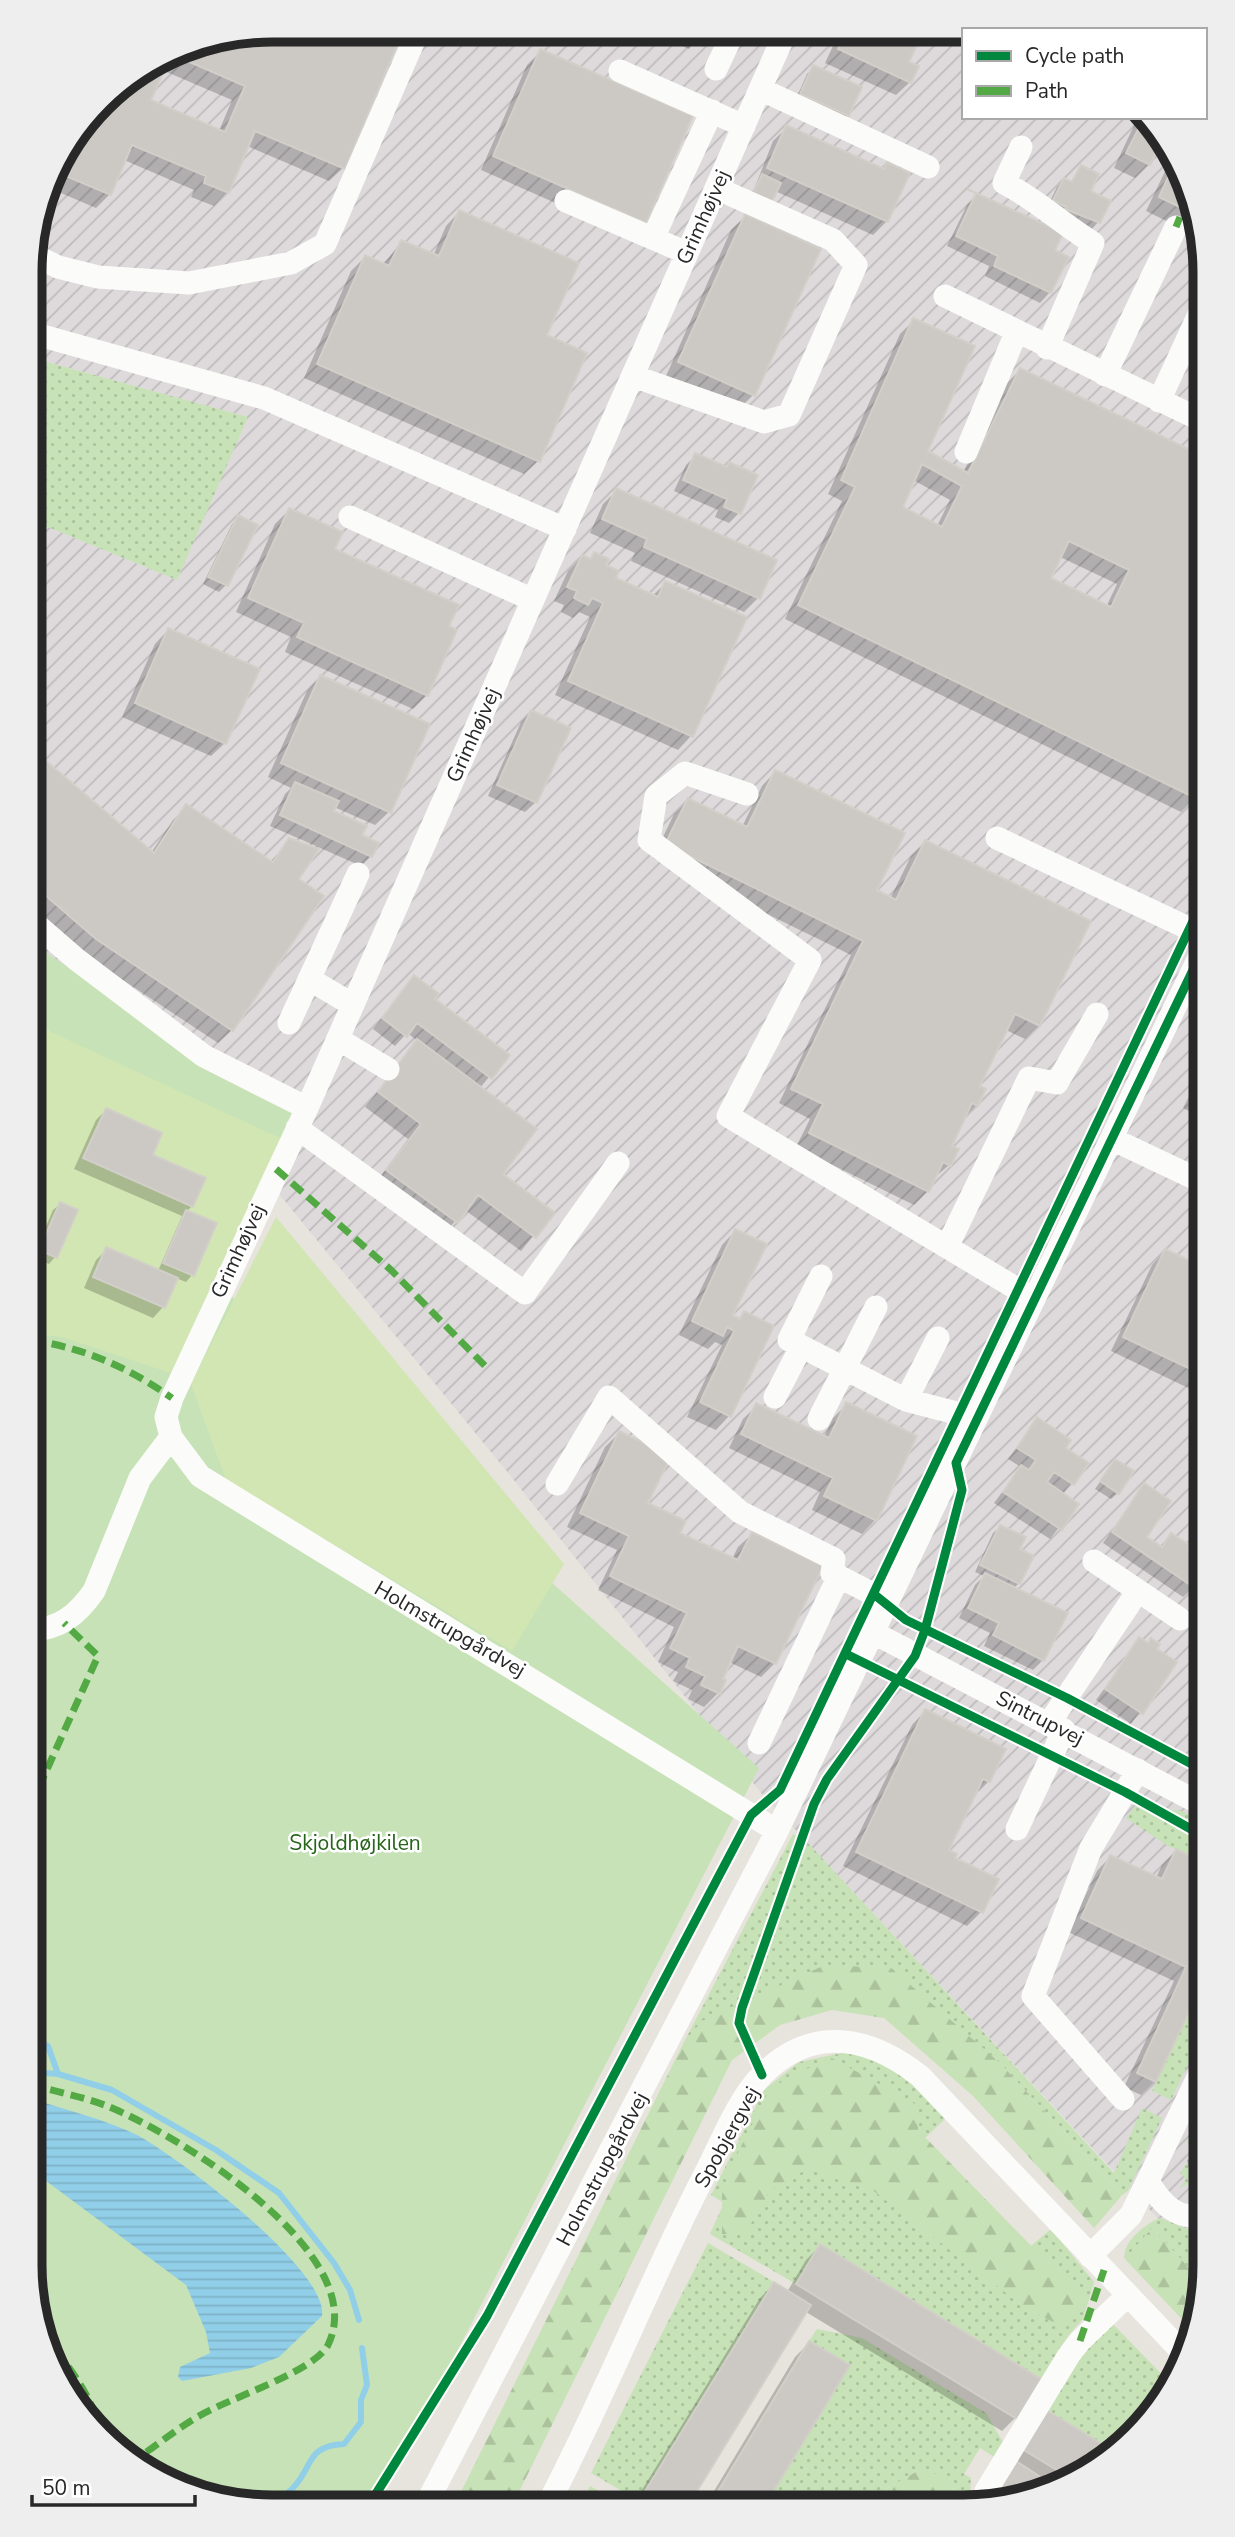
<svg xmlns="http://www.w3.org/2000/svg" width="1235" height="2537" font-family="'Nunito Sans',sans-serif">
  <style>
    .industrial { fill: url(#industrial-furrows) }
    .grass { fill: url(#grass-dots) }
    .forest { fill: url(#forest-firs) }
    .park { fill: #c7e2b6 }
    .pitch { fill: #d2e6b3 }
    .water { fill: url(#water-rules) }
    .shadow { fill: #0003; fill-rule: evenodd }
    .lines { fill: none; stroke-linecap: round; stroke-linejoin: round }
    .stream { stroke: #91cfe8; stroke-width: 6 }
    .building { fill: #ccc9c4; stroke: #d2cfc9; stroke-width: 2; fill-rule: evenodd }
    .minor { stroke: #fbfbfa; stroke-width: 23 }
    .quiet { stroke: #53aa44; stroke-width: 7; stroke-dasharray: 14 7; stroke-linecap: butt }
    .cycleway-casing { stroke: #fff; stroke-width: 13 }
    .cycleway { stroke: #00873e; stroke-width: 9 }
    .labels { text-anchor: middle; stroke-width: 5; stroke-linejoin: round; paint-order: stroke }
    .street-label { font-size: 21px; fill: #282828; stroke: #fff }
    .park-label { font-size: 21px; fill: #26641a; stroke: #fff }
    .rim { fill: none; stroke: #282828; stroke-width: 9 }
  </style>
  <defs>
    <pattern id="industrial-furrows" width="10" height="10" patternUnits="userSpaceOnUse" patternTransform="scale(1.75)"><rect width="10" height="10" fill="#dedadc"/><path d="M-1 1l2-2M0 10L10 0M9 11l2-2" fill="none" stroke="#bebbbd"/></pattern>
    <pattern id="grass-dots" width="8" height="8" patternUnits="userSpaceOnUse" patternTransform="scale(1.75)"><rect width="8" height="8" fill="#c7e2b6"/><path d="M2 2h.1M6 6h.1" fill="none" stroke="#abc29c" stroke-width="1.8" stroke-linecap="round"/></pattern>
    <pattern id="forest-firs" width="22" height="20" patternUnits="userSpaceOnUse" patternTransform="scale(1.75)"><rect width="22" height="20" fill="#c7e2b6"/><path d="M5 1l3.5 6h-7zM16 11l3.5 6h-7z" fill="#abc29c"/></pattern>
    <pattern id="water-rules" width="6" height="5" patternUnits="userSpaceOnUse" patternTransform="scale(1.75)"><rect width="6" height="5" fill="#91cfe8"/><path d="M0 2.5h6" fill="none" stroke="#7db2c7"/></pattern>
  </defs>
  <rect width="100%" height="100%" fill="#e7e3dd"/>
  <path class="industrial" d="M272,30L964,34V117H1141L1193,195L1205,272V2269L762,1794L509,1474L265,1177L31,1012V520L177,580L247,417L32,358V241L55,165L112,90L180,48Z"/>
  <path class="grass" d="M32,358L248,417L177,580L31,520Z
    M1136,1805L1182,1811L1205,1824V1863L1168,1846L1126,1818Z
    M793,1834L807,1842L1114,2173L1142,2108L1162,2118L1128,2191L1122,2195L1000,2063L890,1968L684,2042Z
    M1205,1978V2029L1171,2100L1152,2091Z
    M851,2051C890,2061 919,2089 946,2118L925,2138L1031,2246L1051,2229L1094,2282L1083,2319L1068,2336L1041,2379L820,2244L796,2284L710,2234L724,2203L711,2195L764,2090L799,2062Z
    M1197,2122L1205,2151L1196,2153L1187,2142Z
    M1190,2159L1193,2171L1205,2168V2175L1180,2188L1186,2179L1180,2173Z
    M1160,2218L1188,2229L1205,2227L1204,2284L1152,2228L1125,2259C1121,2243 1146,2223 1160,2218Z
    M708,2243L774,2282L639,2501L591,2473Z
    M1111,2322L1171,2384L1155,2413L1114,2451L1046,2410L1082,2353Z
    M817,2329L862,2338L986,2413L1004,2444L996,2458L980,2448L964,2474L971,2478L970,2497L965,2501L956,2490L919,2470L888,2488L879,2507H764L849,2365L809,2341Z
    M590,2486L625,2506H580Z"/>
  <path class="forest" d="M825,1965L891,1968L1000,2063L1122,2195L1094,2228L973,2096L884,2018L832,2010L780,2025L732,2060L512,2506H454L684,2042L702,2021Z
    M830,2057L917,2105L918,2130L1044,2259L1089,2300L1065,2328L1024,2307L871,2189L807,2169L770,2191L745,2234H722V2195L730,2169L770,2088Z
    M1152,2228L1204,2284L1193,2331L1125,2259Z
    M919,2470L937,2474L965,2500L970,2497L978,2505L879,2507L888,2488Z"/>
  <path class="park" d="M31,943L204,1056L307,1108L221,1287L759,1768L377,2506L240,2505L165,2482L113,2447L42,2342L30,2265Z"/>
  <path class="pitch" d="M31,1014L51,1032L284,1140L171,1373L62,1337L31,1333Z
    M276,1217L564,1564L512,1651L226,1480L191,1384Z"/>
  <path class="water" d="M30,2098C62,2109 107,2120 137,2135C175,2155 329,2270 322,2316L279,2357L251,2368L182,2381L178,2377L180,2367L210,2353L206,2332L186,2285L30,2169Z"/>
  <path class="shadow" d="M272,30L401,31L343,168L329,181L247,146L227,192L214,206L191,197L194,190L124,160L110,194L96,208L56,191L77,140L75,139L112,90L180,48L247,35L259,40L262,32ZM162,70L232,100L219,131L149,101Z
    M702,32L689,49L652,33V32Z
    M839,33L920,34L907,63L910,82L896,95L825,63Z
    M541,51L644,222L630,236L481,170L527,65Z
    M813,68L847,115L841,121L795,101L807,74Z
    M1138,117L1158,143L1149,164L1135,178L1114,168Z
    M787,127L881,170L887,164V221L873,235L775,191L751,197L773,141Z
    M1170,161L1193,195L1199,237L1146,211Z
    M1081,167L1098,222L1092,229L1047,207L1057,187L1064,180L1070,183Z
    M977,195L1050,292L1040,303L985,276L989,266L947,246L967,205Z
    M459,212L545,336L538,461L524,474L304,378L351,271L365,257L383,265L401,242L433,256L446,226Z
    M745,217L819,250L753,395L739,409L666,376L731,230Z
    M914,320L925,452L963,473L1006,384L1020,370L1205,459V778L1195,798L1181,812L785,619L842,501L828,494L900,334ZM913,480L950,500L937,526L900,508ZM1060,557L1117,584L1106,607L1049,579Z
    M1205,346V369L1196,364Z
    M696,455L726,468L729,464L739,513L729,523L715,517L718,510L674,491L686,465Z
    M617,490L758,598L744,612L631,561L635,553L590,533L603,504Z
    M289,510L332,550L447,627L427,695L413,709L285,652L291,637L236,612L275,524Z
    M239,517L256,526L226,585L219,592L203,584L232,524Z
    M594,554L614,579L652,596L666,583L691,736L678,750L555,695L590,617L579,612L573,618L561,612L564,605L554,601L568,571L582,557L589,560Z
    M168,630L225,743L211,756L122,717L155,644Z
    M320,677L389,812L375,825L334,807L332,812L360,836L371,856L361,866L318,847L296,879L232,1030L218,1043L82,953L31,909V750L151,853L173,820L187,806L270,862L290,840L315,849L316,846L270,826L285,794L291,788L268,777L307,691Z
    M531,712L536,802L525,812L488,796L521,722Z
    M775,772L874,891L890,899L911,856L925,843L1039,1025L1025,1039L1006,1030L978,1087L976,1105L963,1119L949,1146V1165L934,1178L928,1191L914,1205L796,1147L810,1119L779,1103L851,955L653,858L674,814L688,801L742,827L762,786Z
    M414,977L433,1000L507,1055L480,1088L501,1175L552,1213L521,1251L465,1210L442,1236L374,1185L408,1139L365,1107L418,1041L407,1033L395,1046L373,1029Z
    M1205,1065V1119L1183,1108Z
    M106,1110L192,1206L186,1212L192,1275L186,1282L176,1278L163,1307L153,1318L84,1288L96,1260L107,1249L158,1271L182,1216L74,1169L96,1120Z
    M60,1204L75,1211L55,1257L49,1264L33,1257L53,1210Z
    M735,1231L730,1316L738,1320L744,1313L729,1416L716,1430L687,1417L722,1345L715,1342L708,1349L679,1335L722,1245Z
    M1165,1251L1205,1269V1396L1111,1351L1152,1265Z
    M847,1404L875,1520L862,1534L812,1510L820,1492L729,1448L743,1419L757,1405L824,1437L833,1418Z
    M1037,1420L1064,1448L1086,1464L1062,1495L1077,1504L1050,1539L994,1503L1021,1467L1008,1459Z
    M619,1433L646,1504L678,1533L732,1559L738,1547L752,1534L775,1663L761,1677L729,1662L718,1693L704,1707L688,1699L692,1690L673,1681L678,1672L658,1662L674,1627L598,1590L617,1550L567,1527L605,1447Z
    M1115,1461L1118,1493L1111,1499L1095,1489Z
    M1145,1485L1144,1537L1159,1547L1171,1535L1194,1587L1183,1597L1103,1543Z
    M1000,1527L1018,1550L1019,1583L1014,1588L1043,1660L1033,1670L984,1646L990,1633L959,1618L975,1585L984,1576L975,1572L993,1533Z
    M1140,1640L1175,1663L1131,1724L1096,1700Z
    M925,1711L989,1781L975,1795L946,1851L953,1859L997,1880L981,1912L967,1926L843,1866L912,1725Z
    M1176,1851L1205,1974L1155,2081L1141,2095L1124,2087L1174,1981L1068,1932L1097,1871L1110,1857L1156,1878L1162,1865Z
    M1203,2153L1205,2169L1190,2173L1187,2160Z
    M1201,2241L1205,2244V2262L1192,2251Z
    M820,2246L1016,2417L1002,2431L806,2312L685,2506H632L760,2298L774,2284L787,2292L806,2260Z
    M809,2343L762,2507L705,2506L795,2357Z
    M1046,2412L1113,2452L1098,2466L1040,2495L988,2503Z"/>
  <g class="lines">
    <path class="stream" d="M30,2036L48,2046L58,2074
      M30,2072L58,2074L112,2090L216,2150L279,2193L334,2263L350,2290L359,2320
      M255,2505C267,2501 283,2498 292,2489C314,2467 305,2446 344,2444L361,2422V2400L367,2385L362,2348"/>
  </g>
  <path class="building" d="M270,30L403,31L345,169L255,131L229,193L204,183L206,176L132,145L111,195L68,177L90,126L86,124L112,90L180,48L250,34L265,41ZM171,54L245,86L225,132L151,100Z
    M683,32H704L701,40Z
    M845,33L922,34L909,62L919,66L911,83L838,49Z
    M540,49L693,116L646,223L493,156Z
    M813,65L862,87L849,116L800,94Z
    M1143,120L1160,145L1150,165L1126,153Z
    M786,125L884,169L887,162L910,173L888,222L767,168Z
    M1081,165L1099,174L1091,191L1111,201L1100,223L1065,209L1066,207L1053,200L1064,178L1072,182Z
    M1173,166L1193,195L1196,215L1159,197Z
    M762,174L781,183L772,202L753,194Z
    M967,189L1063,233L1055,250L1069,257L1051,293L994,266L998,256L956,236L976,193Z
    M459,210L579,263L547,335L587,353L540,462L317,364L365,255L389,266L401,240L439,256Z
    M745,214L821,249L755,396L678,362Z
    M913,318L975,346L928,451L968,473L1020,368L1205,457V782L1197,799L798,605L855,487L841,480ZM922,464L962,486L942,527L903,507ZM1069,541L1129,570L1111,607L1051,578Z
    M695,453L727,467L729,462L758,475L741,514L724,507L727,499L683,480Z
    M616,488L777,560L760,599L644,547L647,539L602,519Z
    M289,508L343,532L335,549L459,605L449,626L457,630L428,696L297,637L304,623L248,598Z
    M238,515L258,525L228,586L208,577Z
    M594,552L609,559L606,565L619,571L616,578L658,597L665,581L747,617L693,737L568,681L603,603L592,598L588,605L574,598L577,591L567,587L582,555L591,559Z
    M168,628L260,669L226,744L135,703Z
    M320,675L430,724L391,813L281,763Z
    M531,710L571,728L537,803L497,785Z
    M31,748L154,853L186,804L273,862L289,838L319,849L299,879L324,896L233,1031L96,939L31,883Z
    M775,770L905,833L877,890L896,900L925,840L1091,921L1040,1026L1015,1014L980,1086L986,1089L978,1106L972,1103L952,1146L959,1149L951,1166L943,1162L929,1192L809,1133L823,1104L791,1089L863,941L665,844L688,798L747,827Z
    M295,782L339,801L334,811L367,826L362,835L379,843L372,857L280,815Z
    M414,975L439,994L435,999L510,1055L492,1079L417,1023L407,1037L382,1018Z
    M417,1039L537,1129L503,1174L555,1213L536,1238L478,1195L458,1223L386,1170L421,1124L378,1092Z
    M1205,1076V1099L1196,1094Z
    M106,1108L162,1133L153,1155L206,1178L193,1207L83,1158Z
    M60,1202L78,1210L57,1258L39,1250Z
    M186,1210L217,1223L194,1276L163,1263Z
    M735,1229L767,1244L733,1315L740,1319L744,1311L774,1326L731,1417L700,1402L734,1331L727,1327L723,1336L692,1321Z
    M106,1247L178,1278L165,1308L93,1277Z
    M1165,1249L1205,1268V1376L1123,1337Z
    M846,1402L917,1436L877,1521L824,1496L833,1478L741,1434L756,1403L829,1438Z
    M1037,1417L1071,1440L1066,1448L1089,1463L1074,1485L1054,1472L1047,1482L1079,1504L1062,1530L1003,1492L1021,1465L1029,1470L1036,1460L1017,1448Z
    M619,1431L671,1456L648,1503L686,1521L680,1533L738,1560L752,1532L823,1566L776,1664L738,1646L723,1679L726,1680L720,1694L701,1685L705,1676L686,1667L690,1658L670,1648L687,1613L610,1576L629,1536L580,1513Z
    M1115,1459L1134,1471L1119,1494L1100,1481Z
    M1144,1483L1171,1501L1147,1537L1162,1547L1171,1533L1205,1555V1573L1195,1588L1112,1532Z
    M1000,1525L1026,1537L1020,1549L1034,1556L1020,1584L980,1565Z
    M985,1573L1068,1613L1044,1661L993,1635L999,1623L968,1608Z
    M1139,1637L1148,1643L1151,1638L1160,1644L1157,1649L1177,1662L1143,1714L1105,1689Z
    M925,1709L1006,1749L990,1782L983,1779L949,1850L957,1854L955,1858L999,1879L983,1913L856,1852Z
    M1176,1849L1205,1863V1978L1156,2082L1137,2073L1186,1967L1081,1918L1110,1855L1162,1879Z
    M1204,2151L1205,2168L1193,2171L1189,2155Z
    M1201,2238L1205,2241V2257L1193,2247Z
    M820,2244L1041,2379L1017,2419L796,2284Z
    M774,2282L811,2305L688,2506H647L639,2501Z
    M809,2341L850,2365L764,2507L709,2506Z
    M1046,2410L1114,2451L1098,2466L1072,2479L1022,2449Z
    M1016,2461L1056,2487L1040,2495L1005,2500L996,2494Z"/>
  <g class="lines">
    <path class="minor" d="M716,69L733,33
      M620,71L744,126
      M760,89L928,167
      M1021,147L1004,183C1036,199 1062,224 1093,243L1047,348
      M566,201L687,253
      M653,238L712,111
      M32,254L58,267L98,277L189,283L291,263L325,244L418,31
      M945,296L1205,422
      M32,333L264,398L565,529
      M1105,375L1176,227
      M633,376L764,422L789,415L856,265L833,240L716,188
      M1159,401L1205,301
      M966,452L1016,333
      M350,517L533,600
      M747,794L685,773L656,796L649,840L810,960L728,1116L1034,1299
      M997,838L1205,936
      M31,920L76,959L204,1056L307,1108
      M309,979L353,1005
      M289,1023L358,874
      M338,1039L388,1069
      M297,1128L525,1293L618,1163
      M1112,1139L1205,1183
      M947,1247L1029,1078L1057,1083L1097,1014
      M821,1276L789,1340L906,1400L960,1414L974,1423
      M775,1397L801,1347
      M906,1400L938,1338
      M819,1419L876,1307
      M557,1484L609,1397L740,1512L834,1559L832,1573L875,1595
      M1094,1561L1180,1619
      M30,1630C59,1630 78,1614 94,1591L140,1478L171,1437
      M874,1633L1205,1806
      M1050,1722L1138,1591
      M759,1743L839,1576
      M1017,1829L1064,1730
      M777,1831L200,1476L171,1437L166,1417L172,1398L307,1108L785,33
      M1123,2099L1033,1996L1091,1848L1138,1770
      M1148,2181C1161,2203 1177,2222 1205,2214
      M1090,2256L1131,2215L1205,2063
      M989,2503L986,2491L1069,2355L1080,2341L1128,2295
      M425,2506L777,1831L1205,945
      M547,2506C605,2396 650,2280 707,2170C723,2139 738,2099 763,2074C814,2024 870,2037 920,2076L1187,2357"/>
    <path class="quiet" d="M1176,227L1180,217
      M276,1169L391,1270L489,1370
      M31,1340C84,1348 128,1367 172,1398
      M30,1807L98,1656L64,1623
      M30,2084C55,2092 82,2096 107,2106C175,2133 373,2253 328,2345C314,2372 229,2398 199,2416C176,2429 155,2447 133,2461
      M41,2335C68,2363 89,2392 101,2430
      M1080,2341L1104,2270"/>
    <defs>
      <path id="cycleway" d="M875,1595L906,1620L1067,1698L1205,1771
        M846,1654L1125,1792L1205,1837
        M762,2075L739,2023L742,2008L814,1804L827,1779L915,1656L925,1630L962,1490L956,1463L1205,945
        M369,2505L487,2316L751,1815L780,1790L1205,896"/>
    </defs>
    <use href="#cycleway" class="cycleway-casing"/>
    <use href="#cycleway" class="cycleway"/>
  </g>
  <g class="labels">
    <g class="street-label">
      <text transform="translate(703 217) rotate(-66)" y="7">Grimhøjvej</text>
      <text transform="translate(473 735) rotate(-66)" y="7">Grimhøjvej</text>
      <text transform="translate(238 1251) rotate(-65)" y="7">Grimhøjvej</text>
      <text transform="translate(450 1629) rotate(30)" y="7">Holmstrupgårdvej</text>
      <text transform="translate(1040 1718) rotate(27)" y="7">Sintrupvej</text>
      <text transform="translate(727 2137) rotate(-61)" y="7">Spobjergvej</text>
      <text transform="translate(602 2169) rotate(-62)" y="7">Holmstrupgårdvej</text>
    </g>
    <g class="park-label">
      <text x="355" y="1850">Skjoldhøjkilen</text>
    </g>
  </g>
  <path d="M0 0H1235V2537H0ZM272 42H963A230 230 0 0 1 1193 272V2265A230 230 0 0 1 963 2495H272A230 230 0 0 1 42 2265V272A230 230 0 0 1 272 42Z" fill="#eee" fill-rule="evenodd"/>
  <path class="rim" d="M272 42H963A230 230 0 0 1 1193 272V2265A230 230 0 0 1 963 2495H272A230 230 0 0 1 42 2265V272A230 230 0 0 1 272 42Z"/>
  <rect x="962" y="28" width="245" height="91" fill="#ffffff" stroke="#a9a9a9" stroke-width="2"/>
  <rect x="976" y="51" width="35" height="10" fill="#00873e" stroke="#a9a9a9" stroke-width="2"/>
  <text x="1025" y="63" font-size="21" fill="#282828">Cycle path</text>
  <rect x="976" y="86" width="35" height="10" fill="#53aa44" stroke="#a9a9a9" stroke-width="2"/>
  <text x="1025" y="98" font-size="21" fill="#282828">Path</text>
  <path d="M32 2495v10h163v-10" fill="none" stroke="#282828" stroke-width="3.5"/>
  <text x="42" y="2495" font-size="21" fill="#282828" stroke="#ffffff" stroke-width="5" paint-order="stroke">50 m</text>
</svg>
